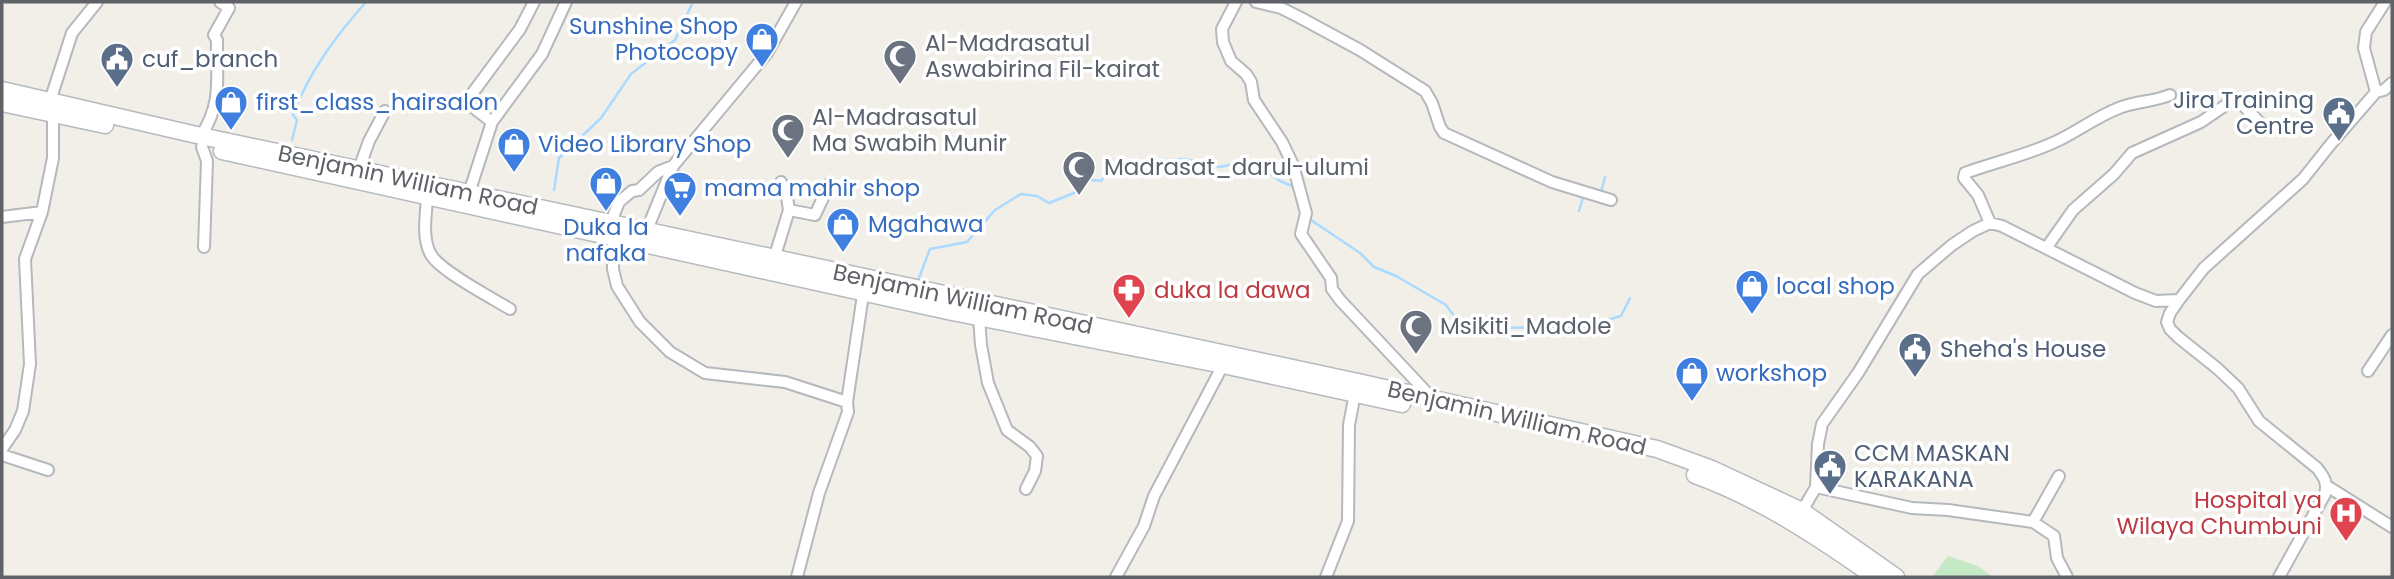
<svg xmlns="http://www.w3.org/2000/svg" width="2394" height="579" font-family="Poppins,sans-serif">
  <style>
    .green { fill: #c5e8c5 }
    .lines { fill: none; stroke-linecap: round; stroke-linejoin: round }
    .stream { stroke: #aadaff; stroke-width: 2.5 }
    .minor-casing { stroke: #b5b8bc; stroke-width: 14 }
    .secondary-casing { stroke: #b6babf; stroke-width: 19 }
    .minor { stroke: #fff; stroke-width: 10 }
    .secondary { stroke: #fff; stroke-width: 16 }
    .labels { text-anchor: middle; stroke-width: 7; stroke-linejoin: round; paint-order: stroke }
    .shop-label { font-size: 23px; fill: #366cbe; stroke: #fff; text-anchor: start }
    .worship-label { font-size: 23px; fill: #5b616d; stroke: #fff; text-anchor: start }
    .service-label { font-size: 23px; fill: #4e5e75; stroke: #fff; text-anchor: start }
    .street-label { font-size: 23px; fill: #5f6368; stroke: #fff }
    .health-label { font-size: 23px; fill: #be3a42; stroke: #fff; text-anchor: start }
  </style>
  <rect width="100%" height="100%" fill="#f1efe8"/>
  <path class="green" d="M1948,556L1978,566L1993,577H1932Z"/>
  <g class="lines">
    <path class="stream" d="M292,140L297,120L293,115C309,72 335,37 366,2
      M554,190L559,158L601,118L631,74L675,40L693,2
      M1601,192L1605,177
      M1579,211L1584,194
      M1308,218L1360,253L1374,267L1396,276L1446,305L1463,328L1582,327L1621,316L1630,298
      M919,278L930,249L967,242L995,210L1021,194L1037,196L1049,203L1074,193L1083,179L1101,181L1111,167L1121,161C1141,171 1149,177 1165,160L1185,159L1220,167L1243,162L1261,167L1280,181L1292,186L1296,194"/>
    <defs>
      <path id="minor" d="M1236,2L1222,29L1223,42L1231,61L1246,74L1251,82L1254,100L1282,142L1293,165L1306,213L1301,234L1331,278L1332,289L1340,300L1430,396
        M1256,2L1281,8L1299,17L1360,50L1425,91L1432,103L1440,127L1444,133L1552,182L1611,200
        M2376,92L2384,90L2392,83
        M50,101L72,33L97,2
        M492,122L466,102L520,29L534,2
        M201,136C223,101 216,79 217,40L214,35L229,8L220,2
        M202,147L207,161L204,247
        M359,169L369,141L385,111
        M469,193L492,122L542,54L566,2
        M427,198C426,215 422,237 430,253C438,270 492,298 510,309
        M789,210L815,215L830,183
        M2,217L42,212
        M1990,223L1978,195L1964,178L1965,173C1995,162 2028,155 2057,141C2078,131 2096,117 2119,108C2136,101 2153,102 2170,95
        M610,224L619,202L632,191L639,190L658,172L673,166
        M646,232L673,166L767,53L796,2
        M613,236V269L617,286L640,322L670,352L705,373L785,382L847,402L848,412L819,493L797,577
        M2047,247L2073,210L2114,174L2132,153L2201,122L2236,98L2265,128
        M774,259L789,210L787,197L781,182
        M979,317L981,345L988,383L1007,430L1030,447L1037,456L1035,471L1026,489
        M2368,371L2392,335
        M847,402L864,288
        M2,449L15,430L23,411L30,364L25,259L42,212L53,158V113
        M2,455L48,470
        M2327,486L2392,527
        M1816,487L1912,508L1948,510L2033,522L2054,536L2057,558L2067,577
        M1802,511L1816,487L1818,444L1822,424L1858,373L1918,274L1952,245L1973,231L1990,223L2002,226L2135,293L2156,301L2179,300
        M2033,522L2059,476
        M1116,577L1144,526L1154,496L1223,365
        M1326,577L1348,521L1349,425L1356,388
        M2279,577L2325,494C2328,483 2324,477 2317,468L2259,421L2238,388L2218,369L2178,337L2170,329L2167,322L2170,313L2179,300L2204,268L2303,179L2330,145L2376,92L2364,48L2366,32L2385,2"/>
      <path id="secondary" d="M2,90L201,136L1358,382L1657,449L1712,469L1802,511L1896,577
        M2,103L105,125
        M222,151L952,312L1223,365L1402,404
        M1695,475C1761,499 1818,537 1875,577"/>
    </defs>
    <use href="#minor" class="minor-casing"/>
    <use href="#secondary" class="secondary-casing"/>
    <use href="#minor" class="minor"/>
    <use href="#secondary" class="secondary"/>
  </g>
  <defs>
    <symbol id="shop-pin" viewBox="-11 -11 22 30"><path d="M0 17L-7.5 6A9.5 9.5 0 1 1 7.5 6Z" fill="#3f7fe0" stroke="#fff"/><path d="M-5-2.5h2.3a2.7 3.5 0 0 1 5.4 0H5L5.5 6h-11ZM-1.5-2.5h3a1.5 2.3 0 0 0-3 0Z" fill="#fff"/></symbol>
    <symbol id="mosque-pin" viewBox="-11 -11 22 30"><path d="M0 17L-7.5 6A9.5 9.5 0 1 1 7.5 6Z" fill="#6b7280" stroke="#fff"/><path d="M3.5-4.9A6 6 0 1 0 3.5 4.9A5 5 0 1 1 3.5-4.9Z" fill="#fff"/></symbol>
    <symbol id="civic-pin" viewBox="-11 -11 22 30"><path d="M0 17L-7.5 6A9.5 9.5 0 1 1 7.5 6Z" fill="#5c6f8a" stroke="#fff"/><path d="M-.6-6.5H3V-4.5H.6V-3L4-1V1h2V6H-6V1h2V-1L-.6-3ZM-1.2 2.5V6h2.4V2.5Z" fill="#fff"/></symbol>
    <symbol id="supermarket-pin" viewBox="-11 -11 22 30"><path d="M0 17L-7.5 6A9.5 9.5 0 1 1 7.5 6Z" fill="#3f7fe0" stroke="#fff"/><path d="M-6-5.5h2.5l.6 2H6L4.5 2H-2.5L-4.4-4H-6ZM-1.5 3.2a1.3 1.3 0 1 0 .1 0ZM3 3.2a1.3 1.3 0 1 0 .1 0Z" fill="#fff"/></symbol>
    <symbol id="pharmacy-pin" viewBox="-11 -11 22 30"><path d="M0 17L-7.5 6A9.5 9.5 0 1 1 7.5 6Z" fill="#e0444e" stroke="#fff"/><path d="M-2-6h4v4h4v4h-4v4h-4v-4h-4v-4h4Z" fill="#fff"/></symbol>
    <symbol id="hospital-pin" viewBox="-11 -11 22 30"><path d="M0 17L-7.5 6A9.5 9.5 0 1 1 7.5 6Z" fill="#e0444e" stroke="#fff"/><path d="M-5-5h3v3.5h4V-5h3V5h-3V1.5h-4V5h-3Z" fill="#fff"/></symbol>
  </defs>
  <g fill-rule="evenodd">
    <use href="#shop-pin" x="743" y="20" width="38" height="52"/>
    <use href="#mosque-pin" x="881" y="37" width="38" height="52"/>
    <use href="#civic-pin" x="98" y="40" width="38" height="52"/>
    <use href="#shop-pin" x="212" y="83" width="38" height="52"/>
    <use href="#civic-pin" x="2320" y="94" width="38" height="52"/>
    <use href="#mosque-pin" x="769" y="111" width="38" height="52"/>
    <use href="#shop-pin" x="495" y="125" width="38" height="52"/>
    <use href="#mosque-pin" x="1060" y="148" width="38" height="52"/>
    <use href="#shop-pin" x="587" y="164" width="38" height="52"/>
    <use href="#supermarket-pin" x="661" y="169" width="38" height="52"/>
    <use href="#shop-pin" x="824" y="205" width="38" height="52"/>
    <use href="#shop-pin" x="1733" y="267" width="38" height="52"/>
    <use href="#pharmacy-pin" x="1110" y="271" width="38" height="52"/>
    <use href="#mosque-pin" x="1397" y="307" width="38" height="52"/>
    <use href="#civic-pin" x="1896" y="330" width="38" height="52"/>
    <use href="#shop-pin" x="1673" y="354" width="38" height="52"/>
    <use href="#civic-pin" x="1811" y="447" width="38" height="52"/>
    <use href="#hospital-pin" x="2327" y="494" width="38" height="52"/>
  </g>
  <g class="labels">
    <g class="shop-label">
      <text x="738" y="34" text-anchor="end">Sunshine Shop<tspan x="738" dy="26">Photocopy</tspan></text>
      <text x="256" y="110">first_class_hairsalon</text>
      <text x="538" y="152">Video Library Shop</text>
      <text x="704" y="196">mama mahir shop</text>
      <text x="868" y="232">Mgahawa</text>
      <text x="606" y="235" text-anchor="middle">Duka la<tspan x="606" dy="26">nafaka</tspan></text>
      <text x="1776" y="294">local shop</text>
      <text x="1716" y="381">workshop</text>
    </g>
    <g class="worship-label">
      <text x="925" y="51">Al-Madrasatul<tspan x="925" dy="26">Aswabirina Fil-kairat</tspan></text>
      <text x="812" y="125">Al-Madrasatul<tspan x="812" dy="26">Ma Swabih Munir</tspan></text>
      <text x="1104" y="175">Madrasat_darul-ulumi</text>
      <text x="1440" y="334">Msikiti_Madole</text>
    </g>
    <g class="service-label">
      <text x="142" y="67">cuf_branch</text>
      <text x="2314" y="108" text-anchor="end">Jira Training<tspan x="2314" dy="26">Centre</tspan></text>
      <text x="1940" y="357">Sheha's House</text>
      <text x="1854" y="461">CCM MASKAN<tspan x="1854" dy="26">KARAKANA</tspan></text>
    </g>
    <g class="street-label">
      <text transform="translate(408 180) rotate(12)" y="8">Benjamin William Road</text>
      <text transform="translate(963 299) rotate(12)" y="8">Benjamin William Road</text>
      <text transform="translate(1517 418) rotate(13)" y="8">Benjamin William Road</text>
    </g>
    <g class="health-label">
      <text x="1154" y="298">duka la dawa</text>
      <text x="2322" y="508" text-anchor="end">Hospital ya<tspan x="2322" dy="26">Wilaya Chumbuni</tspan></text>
    </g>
  </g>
  <rect width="2394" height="579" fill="none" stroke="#5f6368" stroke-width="7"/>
</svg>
